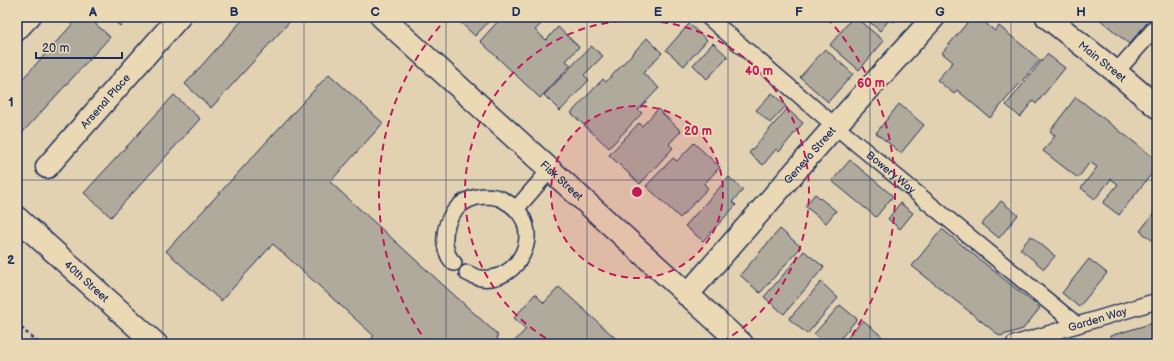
<svg xmlns="http://www.w3.org/2000/svg" width="1174" height="361" font-family="'Balsamiq Sans',sans-serif">
  <style>
    .building { fill: #b0aa9d; stroke: #1b2f5e }
    .lines { fill: none; stroke-linecap: round; stroke-linejoin: round }
    .service-casing { stroke: #1b2f5e; stroke-width: 18 }
    .minor-casing { stroke: #1b2f5e; stroke-width: 25 }
    .tertiary-casing { stroke: #1b2f5e; stroke-width: 25 }
    .primary-casing { stroke: #1b2f5e; stroke-width: 25 }
    .path { stroke: #1b2f5e; stroke-width: 2.5; stroke-dasharray: 3 3; stroke-linecap: butt }
    .service { stroke: #ebd9b6; stroke-width: 15 }
    .minor { stroke: #ebd9b6; stroke-width: 22 }
    .tertiary { stroke: #ebd9b6; stroke-width: 22 }
    .primary { stroke: #ebd9b6; stroke-width: 22 }
    .grid { fill: none; stroke: #1b2f5e; stroke-width: 1; stroke-opacity: 0.55 }
    .ring { fill: none; stroke: #c2185b; stroke-width: 2; stroke-dasharray: 7 5 }
    .labels { text-anchor: middle; stroke-width: 4; stroke-linejoin: round; paint-order: stroke }
    .street-label { font-size: 11px; fill: #1b2f5e; stroke: #ebd9b6 }
    .centre { fill: #c2185b; stroke: #ebd9b6; stroke-width: 2 }
    .ring-label { font-size: 12px; text-anchor: middle; font-weight: bold; fill: #c2185b; stroke: #ebd9b6; stroke-width: 4; stroke-linejoin: round; paint-order: stroke }
    .neatline { fill: none; stroke: #1b2f5e; stroke-width: 1.5 }
    .grid-label { font-size: 13px; text-anchor: middle; font-weight: bold; fill: #1b2f5e }
  </style>
  <rect width="100%" height="100%" fill="#e3d2b2"/>
  <filter id="ink" filterUnits="userSpaceOnUse"><feTurbulence type="fractalNoise" baseFrequency=".025" numOctaves="2"/><feDisplacementMap in="SourceGraphic" scale="8" xChannelSelector="R" yChannelSelector="G"/><feConvolveMatrix kernelMatrix="1 2 1 2 8 2 1 2 1" color-interpolation-filters="sRGB"/></filter>
  <g filter="url(#ink)">
    <path class="building" d="M79,17H88L110,37L21,134L17,131V85Z
      M110,17H128L120,26Z
      M245,17H294L211,108L185,84Z
      M462,17H493L475,36L459,21Z
      M502,17H546L547,18L535,30L546,40L558,27L579,47L566,61L571,65L540,98L480,41Z
      M853,17H855L884,41L859,70L830,45Z
      M864,17H898L894,22L890,19L880,31Z
      M972,17H978L995,31L999,26L1040,60L990,118L957,90L954,94L937,80L953,62L942,53Z
      M1097,17H1152L1129,44Z
      M689,24L707,40L684,66L666,50Z
      M647,38L662,53L643,73L659,88L638,110L642,113L609,148L571,113L603,79L606,82Z
      M713,43L728,57L707,79L693,65Z
      M591,46L603,56L584,75L589,80L560,111L544,95Z
      M825,49L853,74L828,102L800,77Z
      M1047,54L1065,68L1036,104L1033,101L1020,117L1006,105Z
      M329,74L383,123L330,182L497,334L498,344H366L374,336L273,244L221,301L166,251Z
      M772,93L786,106L770,123L756,110Z
      M174,95L200,119L111,217L84,193Z
      M1076,97L1157,160V167L1119,215L1103,203L1118,184L1111,179L1095,199L1081,188L1097,167L1090,162L1078,178L1043,151L1055,136L1050,131Z
      M899,104L924,125L901,153L876,133Z
      M658,109L681,131L669,144L673,148L640,184L609,155L639,123L642,126Z
      M787,109L803,123L779,152L776,149L763,165L749,153Z
      M694,143L720,167L704,184L708,188L680,218L646,186L673,158L677,161Z
      M850,160L893,196L876,217L832,181Z
      M729,177L743,190L732,202L736,205L703,241L685,226Z
      M815,194L836,211L826,223L805,206Z
      M1001,201L1018,215L999,238L982,224Z
      M900,203L913,213L900,229L888,219Z
      M1157,209V244L1140,231Z
      M780,229L801,247L760,293L740,275Z
      M942,229L1040,308L1023,329L1000,336L912,266Z
      M1031,236L1055,256L1044,269L1020,249Z
      M804,251L824,267L784,314L764,297Z
      M1089,259L1107,273L1079,307L1062,293Z
      M821,282L838,298L807,334L789,319Z
      M559,287L622,344H512L526,329L514,318L535,294L544,303Z
      M840,305L857,319L836,344H826L814,334Z
      M863,320L887,341L885,344H842Z
      M1153,323L1157,338L1138,344H1112L1110,336Z"/>
    <g class="lines">
      <defs>
        <g id="service">
          <path id="s1" d="M708,17L835,126L1077,325"/>
          <path d="M17,34L33,17"/>
          <path d="M1116,72L1157,26"/>
          <path d="M516,209L550,170"/>
          <path d="M454,263C449,259 446,250 445,244C443,219 459,197 485,196C492,196 499,197 505,201C554,228 512,298 467,273"/>
          <path id="s2" d="M1014,344L1157,301"/>
        </g>
        <g id="minor">
          <path id="s3" d="M382,17L742,344"/>
          <path id="s4" d="M47,167L179,17"/>
          <path id="s5" d="M687,295L835,126L934,17"/>
        </g>
        <g id="tertiary">
          <path id="s6" d="M1047,17L1116,72L1157,107"/>
        </g>
        <g id="primary">
          <path id="s7" d="M17,218L156,344"/>
        </g>
      </defs>
      <use href="#service" class="service-casing"/>
      <use href="#minor" class="minor-casing"/>
      <use href="#tertiary" class="tertiary-casing"/>
      <use href="#primary" class="primary-casing"/>
      <path class="path" d="M17,324L39,344"/>
      <use href="#service" class="service"/>
      <use href="#minor" class="minor"/>
      <use href="#tertiary" class="tertiary"/>
      <use href="#primary" class="primary"/>
    </g>
  </g>
  <path class="grid" d="M163,17V344M304,17V344M446,17V344M587,17V344M728,17V344M870,17V344M1011,17V344M17,180H1157"/>
  <circle cx="637" cy="192" r="86" fill="#c2185b" fill-opacity=".12"/>
  <g class="ring">
    <circle cx="637" cy="192" r="86"/>
    <path d="M556 344A172 172 0 1 1 718 344"/>
    <path d="M428 344A258 258 0 0 1 447 18M827 18A258 258 0 0 1 846 344"/>
  </g>
  <g class="labels">
    <g class="street-label">
      <text dy="4" stroke="none"><textPath href="#s6" startOffset="71">Main Street</textPath></text>
      <text dy="4" stroke="none"><textPath href="#s4" startOffset="88">Arsenal Place</textPath></text>
      <text dy="4" stroke="none"><textPath href="#s5" startOffset="186">Geneva Street</textPath></text>
      <text dy="4" stroke="none"><textPath href="#s1" startOffset="240">Bowery Way</textPath></text>
      <text dy="4" stroke="none"><textPath href="#s3" startOffset="243">Fisk Street</textPath></text>
      <text dy="4" stroke="none"><textPath href="#s7" startOffset="94">40th Street</textPath></text>
      <text dy="4" stroke="none"><textPath href="#s2" startOffset="87">Garden Way</textPath></text>
    </g>
  </g>
  <circle cx="637" cy="192" r="6" class="centre"/>
  <g class="ring-label">
    <text x="759" y="75">40 m</text>
    <text x="871" y="87">60 m</text>
    <text x="698" y="135">20 m</text>
  </g>
  <rect width="1174" height="361" fill="none" stroke="#ebd9b6" stroke-width="44"/>
  <path d="M36 52v6h86v-6" fill="none" stroke="#1b2f5e" stroke-width="2"/>
  <text x="42" y="52" font-size="12" fill="#1b2f5e" stroke="#ebd9b6" stroke-width="3" paint-order="stroke">20 m</text>
  <rect x="22" y="22" width="1130" height="317" class="neatline"/>
  <g class="grid-label">
    <text x="93" y="16">A</text>
    <text x="234" y="16">B</text>
    <text x="375" y="16">C</text>
    <text x="516" y="16">D</text>
    <text x="658" y="16">E</text>
    <text x="799" y="16">F</text>
    <text x="940" y="16">G</text>
    <text x="1081" y="16">H</text>
    <text x="11" y="106">1</text>
    <text x="11" y="264">2</text>
  </g>
</svg>
